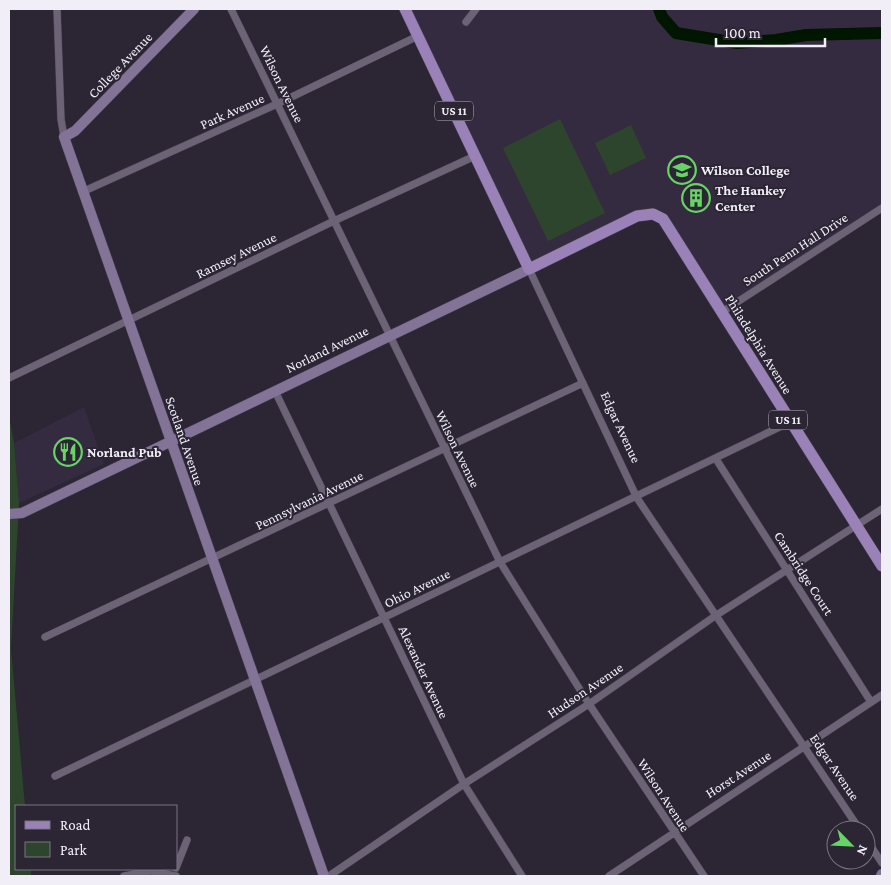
<svg xmlns="http://www.w3.org/2000/svg" width="891" height="885" font-family="'Crimson Pro',serif">
  <style>
    .built { fill: #352b41 }
    .green { fill: #2e452d }
    .lines { fill: none; stroke-linecap: round; stroke-linejoin: round }
    .river { stroke: #001600; stroke-width: 12 }
    .street-casing { stroke: #494451; stroke-width: 8 }
    .secondary-casing { stroke: #494451; stroke-width: 11 }
    .primary-casing { stroke: #494451; stroke-width: 12 }
    .street { stroke: #6c6476; stroke-width: 7 }
    .secondary { stroke: #837397; stroke-width: 10 }
    .primary { stroke: #9a82b8; stroke-width: 11 }
    .labels { text-anchor: middle; stroke-width: 4; stroke-linejoin: round; paint-order: stroke }
    .shield { fill: #2b2534; stroke: #b6b2bd; stroke-width: 1 }
    .shield-label { font-size: 12px; font-weight: bold; fill: #f2eef8 }
    .street-label { font-size: 14px; fill: #f2eef8; stroke: #2b2534 }
    .poi-label { font-size: 14px; font-weight: bold; fill: #f2eef8; stroke: #2b2534; text-anchor: start }
  </style>
  <rect width="100%" height="100%" fill="#2b2534"/>
  <path class="built" d="M405,9H882V208L722,312L653,214L529,269Z
    M84,407L104,464L19,503L14,443Z"/>
  <path class="green" d="M560,119L605,213L548,241L503,148Z
    M631,125L646,158L610,175L595,143Z
    M9,416L14,443L19,503L11,649L25,806H16V869H31V876H9Z"/>
  <g class="lines">
    <path class="river" d="M659,9L662,17L676,33L737,43L776,40L806,35L882,33"/>
    <defs>
      <path id="street" d="M57,9L61,119L64,137
        M231,9L500,562L589,704L704,876
        M466,22L476,9
        M82,192L277,104L418,36
        M529,269L637,498L860,830
        M722,312L882,208
        M9,378L336,220L475,156
        M275,391L464,784L522,876
        M716,459L871,702
        M45,637L583,383
        M55,776C299,656 546,542 790,422
        M866,839L882,863
        M176,868L187,840
        M124,876L151,871L176,876
        M329,876L464,784L589,704L715,616L882,509
        M609,876L882,695"/>
      <path id="secondary" d="M194,9L75,131L64,137L324,876
        M9,514L22,513L529,269
        M881,876L882,874"/>
      <path id="primary" d="M405,9L529,269L637,216L653,214L663,219L882,566"/>
    </defs>
    <use href="#street" class="street-casing"/>
    <use href="#secondary" class="secondary-casing"/>
    <use href="#primary" class="primary-casing"/>
    <use href="#street" class="street"/>
    <use href="#secondary" class="secondary"/>
    <use href="#primary" class="primary"/>
  </g>
  <defs>
    <symbol id="university-ring" viewBox="-11 -11 22 22"><circle r="9.5" fill="#2b2534" stroke="#67d466" stroke-width="1.5"/><path d="M0-5L7-2L0 1L-7-2ZM-4 1L0 2.5L4 1V4Q0 6-4 4Z" fill="#67d466"/></symbol>
    <symbol id="building-ring" viewBox="-11 -11 22 22"><circle r="9.5" fill="#2b2534" stroke="#67d466" stroke-width="1.5"/><path d="M-4-6H4V6H1V3H-1V6H-4ZM-2.5-4.3h1.7v1.8h-1.7ZM.8-4.3h1.7v1.8H.8ZM-2.5-1h1.7V.8h-1.7ZM.8-1h1.7V.8H.8Z" fill="#67d466"/></symbol>
    <symbol id="restaurant-ring" viewBox="-11 -11 22 22"><circle r="9.5" fill="#2b2534" stroke="#67d466" stroke-width="1.5"/><path d="M-5-6h1v4h1v-4h1v4h1v-4h1v5L-1.5 .5V6h-2V.5L-5-1ZM5-6V6H3V1.5H1.5Q1.5-4 5-6Z" fill="#67d466"/></symbol>
  </defs>
  <g fill-rule="evenodd">
    <use href="#university-ring" x="666" y="154" width="32" height="32"/>
    <use href="#building-ring" x="680" y="182" width="32" height="32"/>
    <use href="#restaurant-ring" x="52" y="436" width="32" height="32"/>
  </g>
  <g class="labels">
    <g class="shield">
      <rect x="435" y="101.5" width="38" height="19" rx="4"/>
      <rect x="769" y="410.5" width="38" height="19" rx="4"/>
    </g>
    <g class="shield-label">
      <text x="454" y="115">US 11</text>
      <text x="788" y="424">US 11</text>
    </g>
    <g class="street-label">
      <text transform="translate(120 65) rotate(-46)" y="5">College Avenue</text>
      <text transform="translate(282 84) rotate(64)" y="5">Wilson Avenue</text>
      <text transform="translate(232 111) rotate(-24)" y="5">Park Avenue</text>
      <text transform="translate(795 249) rotate(-33)" y="5">South Penn Hall Drive</text>
      <text transform="translate(236 255) rotate(-26)" y="5">Ramsey Avenue</text>
      <text transform="translate(759 344) rotate(58)" y="5">Philadelphia Avenue</text>
      <text transform="translate(327 349) rotate(-26)" y="5">Norland Avenue</text>
      <text transform="translate(621 427) rotate(65)" y="5">Edgar Avenue</text>
      <text transform="translate(185 441) rotate(71)" y="5">Scotland Avenue</text>
      <text transform="translate(458 449) rotate(64)" y="5">Wilson Avenue</text>
      <text transform="translate(309 500) rotate(-26)" y="5">Pennsylvania Avenue</text>
      <text transform="translate(804 573) rotate(57)" y="5">Cambridge Court</text>
      <text transform="translate(417 588) rotate(-26)" y="5">Ohio Avenue</text>
      <text transform="translate(424 672) rotate(65)" y="5">Alexander Avenue</text>
      <text transform="translate(585 690) rotate(-34)" y="5">Hudson Avenue</text>
      <text transform="translate(835 767) rotate(56)" y="5">Edgar Avenue</text>
      <text transform="translate(738 774) rotate(-33)" y="5">Horst Avenue</text>
      <text transform="translate(664 795) rotate(57)" y="5">Wilson Avenue</text>
    </g>
    <g class="poi-label">
      <text x="701" y="175">Wilson College</text>
      <text x="715" y="195">The Hankey<tspan x="715" dy="16">Center</tspan></text>
      <text x="87" y="457">Norland Pub</text>
    </g>
  </g>
  <rect width="891" height="885" fill="none" stroke="#f2eef8" stroke-width="20"/>
  <rect x="15" y="805" width="162" height="65" fill="#2b2534" stroke="#7b7582"/>
  <rect x="25" y="821" width="25" height="8" fill="#9a82b8" stroke="#7b7582"/>
  <text x="60" y="830" font-size="15" fill="#f2eef8">Road</text>
  <rect x="25" y="842" width="25" height="15" fill="#2e452d" stroke="#7b7582"/>
  <text x="60" y="855" font-size="15" fill="#f2eef8">Park</text>
  <g transform="translate(851 845) rotate(114)"><circle r="24" fill="#2b2534" stroke="#7b7582"/>
  <path d="M0-4L9 19L0 12L-9 19Z" fill="#67d466"/>
  <text y="-8" font-size="14" font-weight="bold" text-anchor="middle" fill="#f2eef8">N</text>
  </g>
  <path d="M716 38v8h109v-8" fill="none" stroke="#f2eef8" stroke-width="2.5"/>
  <text x="724" y="38" font-size="15" fill="#f2eef8" stroke="#2b2534" stroke-width="4" paint-order="stroke">100 m</text>
</svg>
